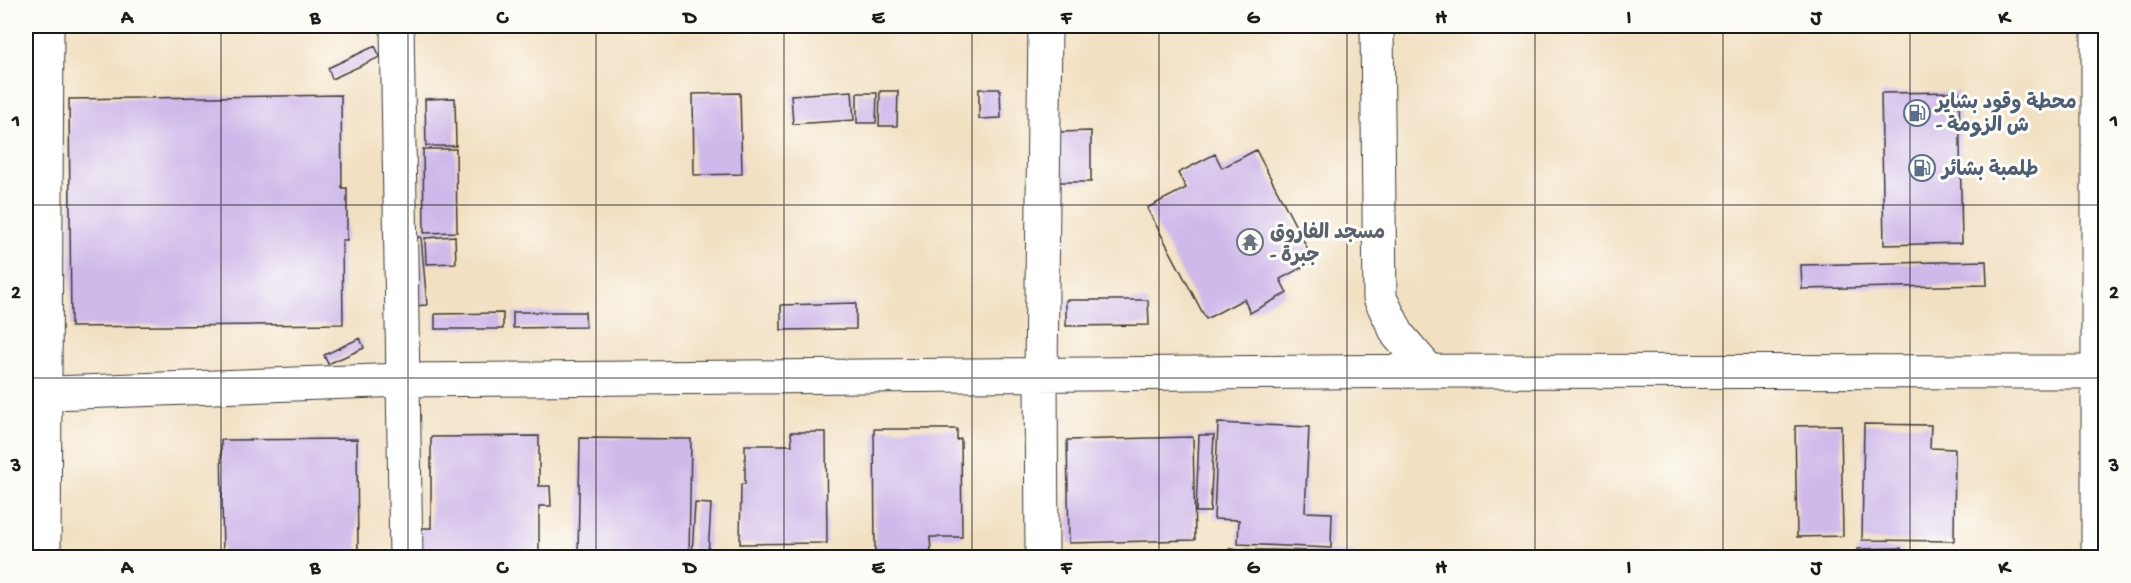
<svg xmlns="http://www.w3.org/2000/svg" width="2131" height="583" font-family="'Gochi Hand','Playpen Sans Arabic',sans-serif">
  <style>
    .building { fill: #cfb9ea }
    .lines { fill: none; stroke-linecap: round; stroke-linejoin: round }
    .minor-casing { stroke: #3c3935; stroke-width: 35 }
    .minor { stroke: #fff; stroke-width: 33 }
    .grid { fill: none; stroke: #1c1c1c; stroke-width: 1.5; stroke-opacity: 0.55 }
    .labels { text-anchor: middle; stroke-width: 6; stroke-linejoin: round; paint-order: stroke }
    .service-label { font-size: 20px; font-weight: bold; fill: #4e5e75; stroke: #fdfcf7; text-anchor: start }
    .worship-label { font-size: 20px; font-weight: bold; fill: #5b616d; stroke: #fdfcf7; text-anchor: start }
    .neatline { fill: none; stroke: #1c1c1c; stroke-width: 2 }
    .grid-label { font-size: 20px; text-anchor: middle; font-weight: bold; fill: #1c1c1c }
  </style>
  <rect width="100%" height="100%" fill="#fdfcf7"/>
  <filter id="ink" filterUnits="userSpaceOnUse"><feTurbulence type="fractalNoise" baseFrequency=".0167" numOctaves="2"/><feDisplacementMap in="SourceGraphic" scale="12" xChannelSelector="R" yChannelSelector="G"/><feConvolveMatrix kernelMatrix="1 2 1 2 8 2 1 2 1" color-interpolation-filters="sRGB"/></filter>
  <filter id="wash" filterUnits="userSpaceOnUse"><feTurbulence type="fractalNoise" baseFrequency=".008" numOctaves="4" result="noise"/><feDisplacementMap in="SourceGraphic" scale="24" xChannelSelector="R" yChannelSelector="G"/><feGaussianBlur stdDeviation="1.35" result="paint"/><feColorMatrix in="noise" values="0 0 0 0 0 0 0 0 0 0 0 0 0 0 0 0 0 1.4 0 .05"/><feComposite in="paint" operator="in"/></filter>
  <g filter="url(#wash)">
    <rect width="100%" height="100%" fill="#f2e0c2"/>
    <g id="blocks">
      <path class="building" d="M375,46L380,57L332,79L328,68Z
        M979,89H1000L1001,118L979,119Z
        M852,91L854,120L793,124L791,95Z
        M880,91H898L897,126H879Z
        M1959,92L1962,243L1884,245L1881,93Z
        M740,93L742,174L694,175L693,94Z
        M857,93H877L876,123H857Z
        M341,95L342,188H347V240H342L343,324L71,327L69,99Z
        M455,98L456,146H426L425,99Z
        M1091,131V182H1059V132Z
        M423,149H456L457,232L424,233Z
        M1256,150L1314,261L1280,279L1287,293L1250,313L1244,299L1206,319L1147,208L1186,188L1178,173L1215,154L1222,168Z
        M455,236L456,263L426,264L425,238Z
        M421,237L427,305L412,306L406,239Z
        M1986,261L1987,285L1802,289L1801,265Z
        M1066,300H1148L1149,325L1066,326Z
        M856,303V329L781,330V305Z
        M513,312H585L586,327L513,328Z
        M503,313V329H435V314Z
        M360,338L364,348L328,364L324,355Z
        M1218,423L1309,427L1305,512L1332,513L1331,548L1238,544L1239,520L1214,519Z
        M1864,424L1931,425L1930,448L1955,449L1954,541L1862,540Z
        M1841,425L1843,536L1797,537L1795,426Z
        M874,429H957V440L961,439L962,537H930L931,551H875Z
        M791,432H826L827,543L740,544L741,484H745V445H792Z
        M1199,435H1214L1210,512H1196Z
        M539,436V486H550L551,506H539V558H420V528H431V437Z
        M1193,437L1195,540L1069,543L1067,440Z
        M580,438L691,439L689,558H578Z
        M357,439L358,558H223L221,440Z
        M695,503L711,504L708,556L692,555Z
        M1901,548L1902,554L1913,553L1915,558H1857V549Z
        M1229,549L1354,552V558H1229Z
        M1212,553V558H1110V556Z"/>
    </g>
  </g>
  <g filter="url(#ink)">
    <use href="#blocks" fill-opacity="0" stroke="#3c3935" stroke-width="1.5"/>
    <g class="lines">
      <defs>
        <path id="minor" d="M397,26L406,558
          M1377,26L1380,298L1398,335L1429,371
          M2098,26V558
          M26,394L404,380L1429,371L2098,372
          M44,558L47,26
          M1042,558L1041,375L1045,26"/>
      </defs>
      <use href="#minor" class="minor-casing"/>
      <use href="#minor" class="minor"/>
    </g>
  </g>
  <path class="grid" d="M221,26V558M408,26V558M596,26V558M784,26V558M972,26V558M1159,26V558M1347,26V558M1535,26V558M1723,26V558M1910,26V558M26,205H2106M26,378H2106"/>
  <defs>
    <symbol id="fuel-ring" viewBox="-11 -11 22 22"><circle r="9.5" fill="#fdfcf7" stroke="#5c6f8a" stroke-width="1.5"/><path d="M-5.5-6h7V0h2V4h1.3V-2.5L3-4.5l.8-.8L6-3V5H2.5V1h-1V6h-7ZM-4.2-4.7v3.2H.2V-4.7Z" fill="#5c6f8a"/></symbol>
    <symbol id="temple-ring" viewBox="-11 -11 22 22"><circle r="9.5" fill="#fdfcf7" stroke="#6b7280" stroke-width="1.5"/><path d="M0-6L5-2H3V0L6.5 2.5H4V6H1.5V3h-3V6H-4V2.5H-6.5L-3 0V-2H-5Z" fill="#6b7280"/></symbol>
  </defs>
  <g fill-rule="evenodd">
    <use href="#fuel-ring" x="1902" y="98" width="30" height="30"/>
    <use href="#fuel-ring" x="1907" y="153" width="30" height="30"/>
    <use href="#temple-ring" x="1235" y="227" width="30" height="30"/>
  </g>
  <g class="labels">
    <g class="service-label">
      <text x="1936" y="108">محطة وقود بشاير<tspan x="1936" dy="23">- ش الزومة</tspan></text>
      <text x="1942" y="175">طلمبة بشائر</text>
    </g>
    <g class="worship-label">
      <text x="1270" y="238">مسجد الفاروق<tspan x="1270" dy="23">- جبرة</tspan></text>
    </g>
  </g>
  <rect width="2131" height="583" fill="none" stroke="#fdfcf7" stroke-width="66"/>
  <rect x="33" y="33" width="2065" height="517" class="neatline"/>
  <g class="grid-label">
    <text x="127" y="23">A</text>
    <text x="315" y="23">B</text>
    <text x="502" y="23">C</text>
    <text x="690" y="23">D</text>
    <text x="878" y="23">E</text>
    <text x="1066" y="23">F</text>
    <text x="1253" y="23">G</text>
    <text x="1441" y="23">H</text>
    <text x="1629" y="23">I</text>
    <text x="1816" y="23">J</text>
    <text x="2004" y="23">K</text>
    <text x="16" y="126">1</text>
    <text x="2114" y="126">1</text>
    <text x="16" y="298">2</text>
    <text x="2114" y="298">2</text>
    <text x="16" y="471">3</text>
    <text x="2114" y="471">3</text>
    <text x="127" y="573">A</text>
    <text x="315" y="573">B</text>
    <text x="502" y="573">C</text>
    <text x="690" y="573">D</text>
    <text x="878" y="573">E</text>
    <text x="1066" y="573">F</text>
    <text x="1253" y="573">G</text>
    <text x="1441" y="573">H</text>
    <text x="1629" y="573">I</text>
    <text x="1816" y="573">J</text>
    <text x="2004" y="573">K</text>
  </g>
</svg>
